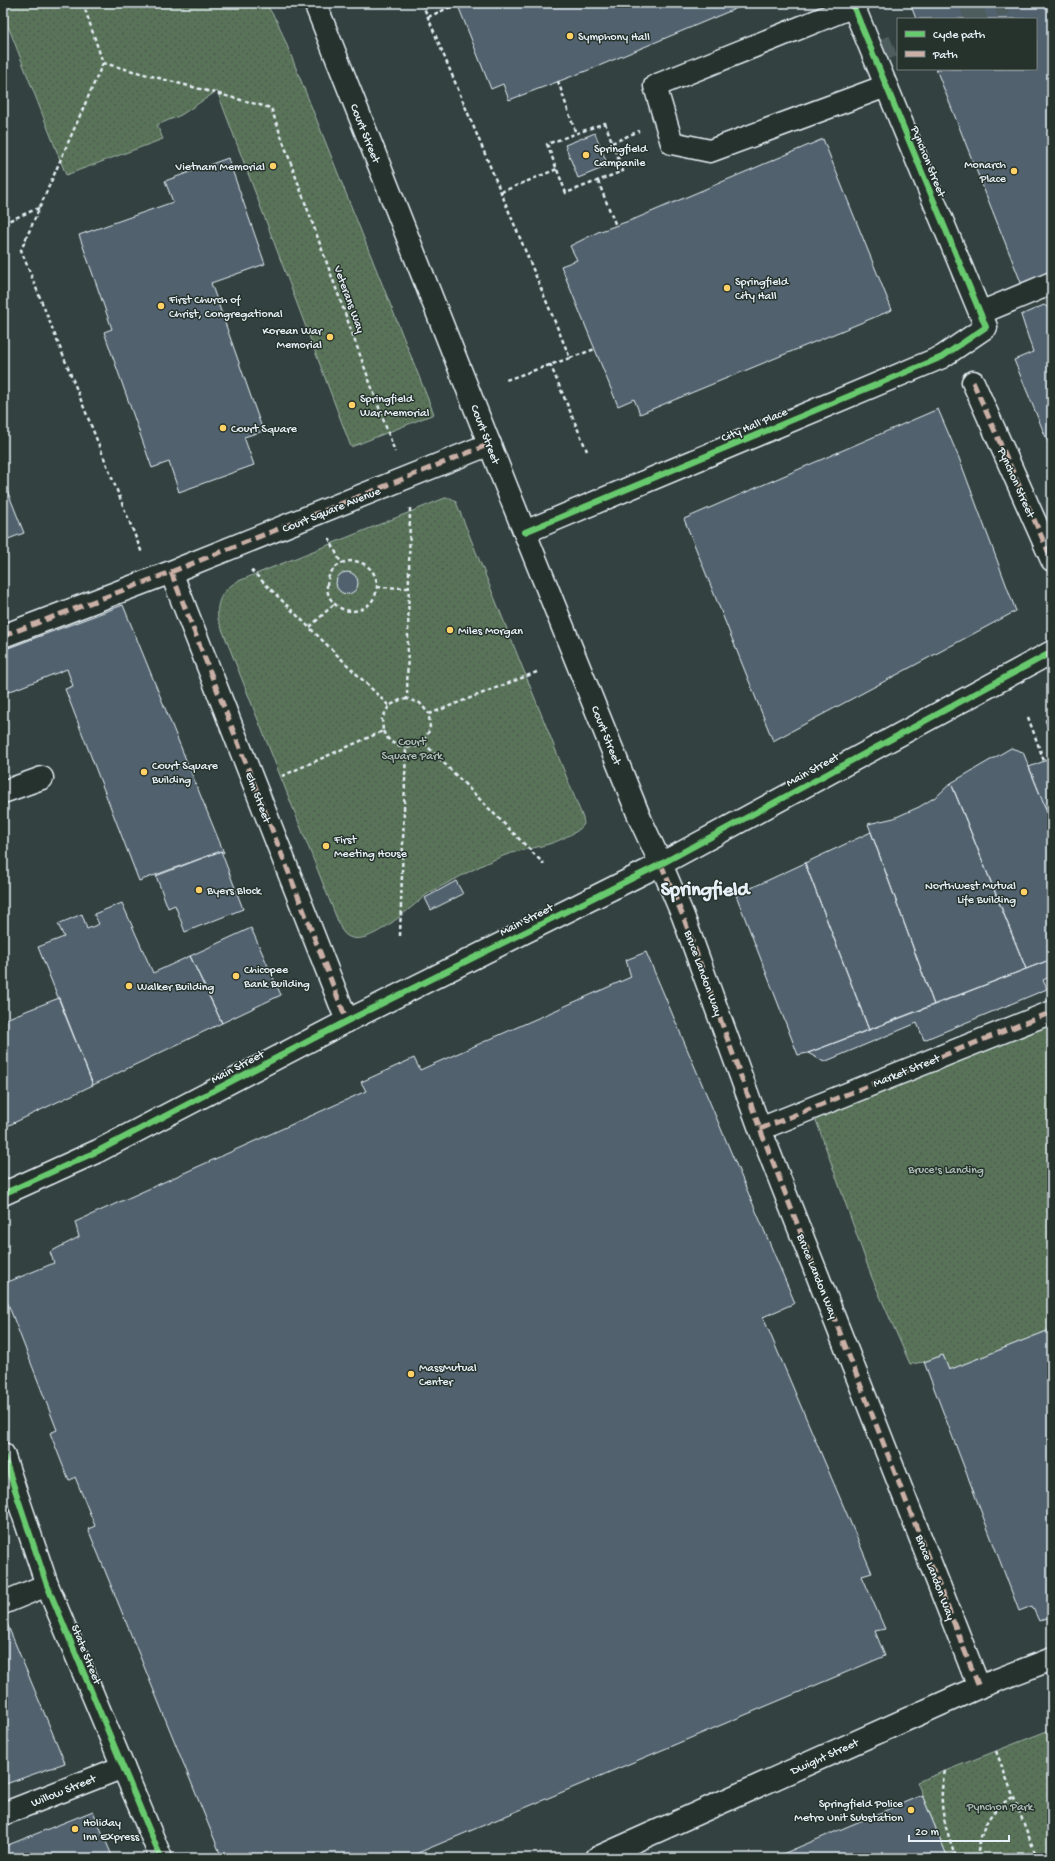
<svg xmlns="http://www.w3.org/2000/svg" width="1055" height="1861" font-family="'Gochi Hand',sans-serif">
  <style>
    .green { fill: url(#green-dots); stroke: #a0b2a8 }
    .building { fill: #51626e; stroke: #e8f1f8 }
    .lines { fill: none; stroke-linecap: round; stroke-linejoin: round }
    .minor-tunnel { stroke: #4e5b5c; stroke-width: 22; stroke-dasharray: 22 11; stroke-linecap: butt }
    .minor-casing { stroke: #e8f1f8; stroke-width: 25 }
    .major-casing { stroke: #e8f1f8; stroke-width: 25 }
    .path { stroke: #e8f1f8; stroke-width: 2.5; stroke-dasharray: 4 3; stroke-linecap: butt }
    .minor { stroke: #26332d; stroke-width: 22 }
    .major { stroke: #26332d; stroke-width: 22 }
    .quiet { stroke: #cab0a6; stroke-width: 5; stroke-dasharray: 10 5; stroke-linecap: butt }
    .cycleway-casing { stroke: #26332d; stroke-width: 8 }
    .cycleway { stroke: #67ca6e; stroke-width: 6 }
    .poi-dot { fill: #ffd166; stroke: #26332d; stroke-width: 1.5 }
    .labels { text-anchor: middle; stroke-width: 3; stroke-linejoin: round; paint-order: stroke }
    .poi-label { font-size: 12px; fill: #e8f1f8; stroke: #26332d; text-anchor: start }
    .street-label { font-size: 12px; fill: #e8f1f8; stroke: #26332d }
    .park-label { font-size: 12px; fill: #afbfb8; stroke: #26332d }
    .town-label { font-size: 20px; font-weight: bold; fill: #e8f1f8; stroke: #26332d }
  </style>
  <defs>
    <pattern id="green-dots" width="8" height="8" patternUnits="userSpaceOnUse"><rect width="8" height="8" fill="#597359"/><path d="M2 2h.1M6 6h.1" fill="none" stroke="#4f5b51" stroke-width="1.8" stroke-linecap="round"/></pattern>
  </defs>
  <rect width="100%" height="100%" fill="#334140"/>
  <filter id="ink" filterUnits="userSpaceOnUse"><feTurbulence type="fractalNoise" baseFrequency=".025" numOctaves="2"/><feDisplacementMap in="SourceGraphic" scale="8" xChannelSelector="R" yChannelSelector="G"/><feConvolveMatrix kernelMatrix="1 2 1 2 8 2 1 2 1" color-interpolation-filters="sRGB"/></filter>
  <g filter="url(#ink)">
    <path class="green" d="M3,3H263L268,7L278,23L434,414L351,447L217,91L181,115L157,125L163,139L66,175L3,13Z
      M445,498H451L456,502L583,818L584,824C580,831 571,834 564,838C545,848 523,848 503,856C479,865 457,879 434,890C415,900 360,962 341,929L218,619C216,602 221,592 236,582Z
      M1049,1025L1052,1031V1329L949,1370L943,1355L924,1362L910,1364L872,1278L812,1109Z
      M1052,1729V1858H948L917,1782Z"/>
    <path class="building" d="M457,3H749L594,68L509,100L503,84L491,89Z
      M910,3H1052V272L1022,285L936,69H1036V19H916Z
      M595,133L608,166L578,178L565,145Z
      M823,139L892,310L640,414L634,399L618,406L561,266L577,260L570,246L598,232L637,218Z
      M228,158L265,264L211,283L263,431L244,437L254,465L179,492L169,462L152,468L104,332L112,329L79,235L173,202L165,181Z
      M1044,305L1052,310V452L1014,360L1033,352L1021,315Z
      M938,409L959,458L1016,611L773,741L684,519Z
      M3,480L24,533L3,541Z
      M336 583a11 11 0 1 1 22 0a11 11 0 1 1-22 0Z
      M123,605L224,853L221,851L139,881L65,689L73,686L67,669L3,694V650Z
      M1052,716V739L1045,720Z
      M1011,748L1023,752L1052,824V959L1026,969L951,783Z
      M1052,758V824L1029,767Z
      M951,783L1026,969L934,1005L868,824L894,818L919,807L937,796Z
      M871,832L934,1005L869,1030L805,863Z
      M221,851L243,909L185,932L175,905L168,908L156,876Z
      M805,863L869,1030L808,1053L798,1055L736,895Z
      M456,881L463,894L431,910L425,898Z
      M122,903L153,973L190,956L222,1023L93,1085L38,947L64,937L58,924L82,914L87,929L99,924L94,914Z
      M251,928L281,995L222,1023L190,956Z
      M646,952L795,1303L763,1317L872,1573L862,1576L885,1629L875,1631L885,1656L406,1858H222L88,1529L95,1526L75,1477L69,1481L50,1433L57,1430L3,1291V1284L54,1263L50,1252L79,1237L75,1222L366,1091L361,1082L414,1058L420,1070L631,977L626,960Z
      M1052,959V976L1043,980L1047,989L924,1040L917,1023L824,1062L808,1053Z
      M59,998L93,1085L3,1128V1020Z
      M1052,1329V1616L1039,1621L1032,1606L1019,1611L924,1362L943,1355L949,1370Z
      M3,1614L65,1763L3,1785Z
      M922,1795L948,1858H773Z
      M93,1811L113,1858H3V1847Z"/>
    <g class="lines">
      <path class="minor-tunnel" d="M964,19L1006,3
        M873,54L898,44"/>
      <defs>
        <path id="minor" d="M854,6L655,86L672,143L710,151L886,86
          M980,313L1052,283
          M973,382L1052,560
          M525,532L942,357L986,327L852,3
          M171,572L347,1021
          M3,636L171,572L490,444
          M3,792L42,778
          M661,864L683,916L760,1129L979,1687
          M760,1129L1052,1012
          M3,1603L47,1585
          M3,1814L123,1767"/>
        <path id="major" d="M315,3L506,486L641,821L661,864
          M3,1194L98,1151L347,1021L661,864L1052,652
          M3,1454L47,1585L161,1858
          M597,1858L979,1687L1052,1659"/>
      </defs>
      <use href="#minor" class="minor-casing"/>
      <use href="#major" class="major-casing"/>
      <path class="path" d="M83,3L103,63L21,250L142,553
        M422,3L570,358L506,380
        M428,17L457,4
        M103,63L271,108L395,452
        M558,81L576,134
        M605,123L623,171L566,193L547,144Z
        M612,143L639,131
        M598,181L616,226
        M501,192L557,169
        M3,223L39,208
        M570,358L595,349
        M550,364L587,451
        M410,508L407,699L420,703L429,714
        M329,538L341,563
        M327 586a25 25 0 1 1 50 0a25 25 0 1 1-50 0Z
        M251,570L389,706L400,700L407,699
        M377,587L408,588
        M310,627L334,604
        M537,672L429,714L430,729L423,742L544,864
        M1028,717L1044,761
        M383,731C388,741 395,746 406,748
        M282,776L383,731L382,719L389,706
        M400,936L406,748L417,746L423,742
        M996,1751L1037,1858
        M945,1771C937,1805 945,1826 956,1858
        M977,1858C980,1831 988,1810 1013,1797"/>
      <use href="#minor" class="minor"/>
      <use href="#major" class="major"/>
      <path class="quiet" d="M973,382L1052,560
        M171,572L347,1021
        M3,636L171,572L490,444
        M661,864L683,916L760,1129L979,1687
        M760,1129L1052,1012"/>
      <defs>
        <path id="cycleway" d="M525,532L942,357L986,327L852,3
          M3,1194L98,1151L347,1021L661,864L1052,652
          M3,1454L47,1585L161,1858"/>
      </defs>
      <use href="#cycleway" class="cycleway-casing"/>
      <use href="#cycleway" class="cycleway"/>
    </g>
  </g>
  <g class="poi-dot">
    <circle cx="570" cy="36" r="4"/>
    <circle cx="586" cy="155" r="4"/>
    <circle cx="273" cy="166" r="4"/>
    <circle cx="1014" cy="171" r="4"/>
    <circle cx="727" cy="288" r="4"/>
    <circle cx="161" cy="306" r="4"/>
    <circle cx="330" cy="337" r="4"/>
    <circle cx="352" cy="405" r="4"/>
    <circle cx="223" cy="428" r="4"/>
    <circle cx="450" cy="630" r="4"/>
    <circle cx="144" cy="772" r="4"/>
    <circle cx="326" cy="846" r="4"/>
    <circle cx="199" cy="890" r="4"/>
    <circle cx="1024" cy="892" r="4"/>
    <circle cx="236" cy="976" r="4"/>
    <circle cx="129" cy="986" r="4"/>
    <circle cx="411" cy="1374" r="4"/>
    <circle cx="911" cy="1810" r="4"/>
    <circle cx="75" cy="1829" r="4"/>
  </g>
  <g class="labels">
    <g class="poi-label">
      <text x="578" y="40">Symphony Hall</text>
      <text x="594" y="152">Springfield<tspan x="594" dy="14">Campanile</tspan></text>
      <text x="1006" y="168" text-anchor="end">Monarch<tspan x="1006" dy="14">Place</tspan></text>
      <text x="265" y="170" text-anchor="end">Vietnam Memorial</text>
      <text x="735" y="285">Springfield<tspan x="735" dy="14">City Hall</tspan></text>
      <text x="169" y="303">First Church of<tspan x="169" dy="14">Christ, Congregational</tspan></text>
      <text x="322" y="334" text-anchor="end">Korean War<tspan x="322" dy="14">Memorial</tspan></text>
      <text x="360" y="402">Springfield<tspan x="360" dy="14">War Memorial</tspan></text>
      <text x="231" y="432">Court Square</text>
      <text x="458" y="634">Miles Morgan</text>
      <text x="152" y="769">Court Square<tspan x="152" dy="14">Building</tspan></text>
      <text x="334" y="843">First<tspan x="334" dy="14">Meeting House</tspan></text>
      <text x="1016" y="889" text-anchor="end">Northwest Mutual<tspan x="1016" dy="14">Life Building</tspan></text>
      <text x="207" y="894">Byers Block</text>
      <text x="244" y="973">Chicopee<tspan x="244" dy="14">Bank Building</tspan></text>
      <text x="137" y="990">Walker Building</text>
      <text x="419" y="1371">MassMutual<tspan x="419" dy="14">Center</tspan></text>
      <text x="903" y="1807" text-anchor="end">Springfield Police<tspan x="903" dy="14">Metro Unit Substation</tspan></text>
      <text x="83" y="1826">Holiday<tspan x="83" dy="14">Inn Express</tspan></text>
    </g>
    <g class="street-label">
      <text transform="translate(366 133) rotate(68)" y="4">Court Street</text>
      <text transform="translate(929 161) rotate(68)" y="4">Pynchon Street</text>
      <text transform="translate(350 299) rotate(70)" y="4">Veterans Way</text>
      <text transform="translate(754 424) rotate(-23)" y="4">City Hall Place</text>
      <text transform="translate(486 434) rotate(69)" y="4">Court Street</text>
      <text transform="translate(1017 482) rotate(66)" y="4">Pynchon Street</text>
      <text transform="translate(331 509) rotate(-22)" y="4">Court Square Avenue</text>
      <text transform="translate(607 735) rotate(68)" y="4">Court Street</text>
      <text transform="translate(812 769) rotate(-29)" y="4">Main Street</text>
      <text transform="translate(259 797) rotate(69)" y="4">Elm Street</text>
      <text transform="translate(526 919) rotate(-27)" y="4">Main Street</text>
      <text transform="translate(704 973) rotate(70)" y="4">Bruce Landon Way</text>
      <text transform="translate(237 1066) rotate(-28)" y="4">Main Street</text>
      <text transform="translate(906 1070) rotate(-22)" y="4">Market Street</text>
      <text transform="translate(818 1276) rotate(68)" y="4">Bruce Landon Way</text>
      <text transform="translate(936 1577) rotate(69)" y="4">Bruce Landon Way</text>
      <text transform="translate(87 1654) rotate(68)" y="4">State Street</text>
      <text transform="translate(824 1756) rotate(-24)" y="4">Dwight Street</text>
      <text transform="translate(63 1790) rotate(-22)" y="4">Willow Street</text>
    </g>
    <g class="park-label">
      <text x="412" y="745">Court<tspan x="412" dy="14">Square Park</tspan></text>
      <text x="946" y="1173">Bruce's Landing</text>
      <text x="1000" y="1810">Pynchon Park</text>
    </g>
    <g class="town-label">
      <text x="705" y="895">Springfield</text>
    </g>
  </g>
  <rect width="1055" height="1861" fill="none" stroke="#26332d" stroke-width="16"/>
  <rect x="8" y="8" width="1039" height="1845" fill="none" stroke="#e8f1f8" stroke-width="1.5" filter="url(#ink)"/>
  <rect x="897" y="18" width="140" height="52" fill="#26332d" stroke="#747f7e"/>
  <rect x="905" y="31" width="20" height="6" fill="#67ca6e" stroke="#747f7e"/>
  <text x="933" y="38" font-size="12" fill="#e8f1f8">Cycle path</text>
  <rect x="905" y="51" width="20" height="6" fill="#cab0a6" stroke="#747f7e"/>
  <text x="933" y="58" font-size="12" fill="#e8f1f8">Path</text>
  <path d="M909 1835v6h100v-6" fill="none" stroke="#e8f1f8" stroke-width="2"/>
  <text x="915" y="1835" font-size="12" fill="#e8f1f8" stroke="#26332d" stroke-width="3" paint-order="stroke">20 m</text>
</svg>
